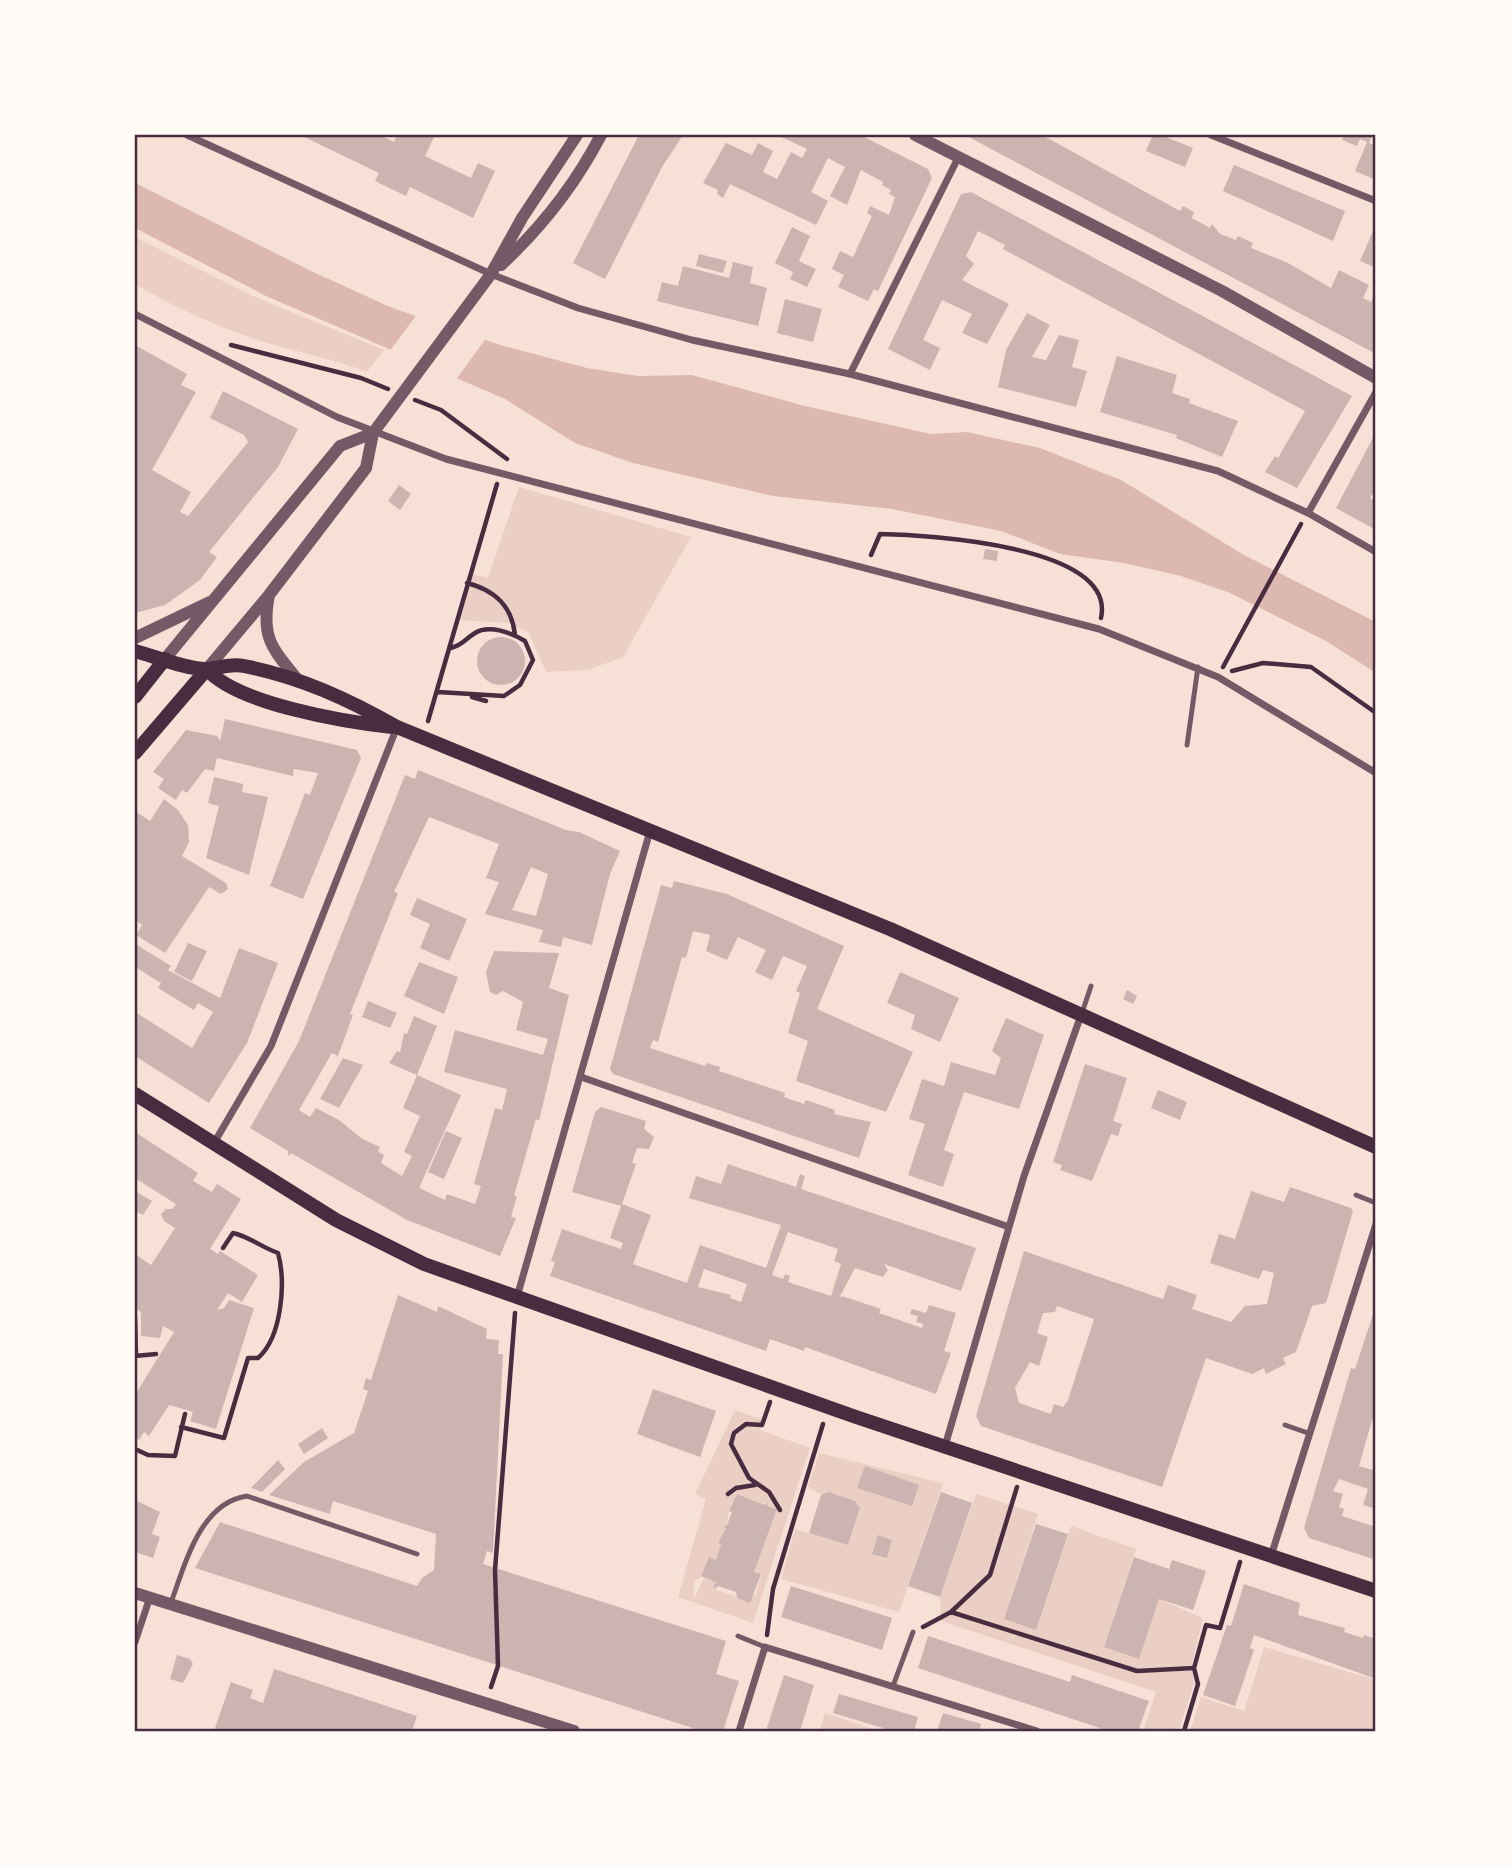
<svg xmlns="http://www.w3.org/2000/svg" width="1511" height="1866" font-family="'Alegreya Sans',sans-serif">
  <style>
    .green { fill: #ebcfc5; fill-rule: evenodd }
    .water { fill: #dcb8b0 }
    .pier { fill: #f7e1d7 }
    .building { fill: #ccb4b1; fill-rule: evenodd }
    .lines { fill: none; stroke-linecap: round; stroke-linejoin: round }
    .path { stroke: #4a2c40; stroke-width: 4.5 }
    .service { stroke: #755966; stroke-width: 5 }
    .minor { stroke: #755966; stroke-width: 7 }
    .tertiary { stroke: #755966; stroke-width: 12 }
    .secondary { stroke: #4a2c40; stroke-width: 14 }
    .neatline { fill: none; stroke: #4a2c40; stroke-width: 2.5 }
  </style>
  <rect width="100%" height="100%" fill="#f7e1d7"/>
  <path class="green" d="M135,237L253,296L384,350L367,372C336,360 306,354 274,345C231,333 173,307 135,284Z
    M519,487L691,537L623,657L588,670L546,672L529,633L508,623L458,620L472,574L488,578Z
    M735,1410L763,1420L760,1430L810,1448L753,1623L678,1597L706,1499L695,1494ZM737,1494L764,1505L766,1501L767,1506L777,1509L754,1572L761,1574L756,1595L753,1594L750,1602L715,1589L713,1585L717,1583L704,1578L693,1600L694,1582L704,1575L709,1557L716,1560L726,1528L724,1527L727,1525L729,1511Z
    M819,1453L943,1483L899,1612L781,1579L795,1529L848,1545L860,1509C851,1500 837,1490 822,1495L808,1487Z
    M976,1494L1038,1514L1004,1619L1036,1629L1071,1526L1136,1549L1104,1647L1139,1658L1159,1599L1203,1618L1192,1663L1194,1683L1179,1731H1143L1156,1692L941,1621L940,1597Z
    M1264,1647L1376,1680V1731H1190L1201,1697L1244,1711Z
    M825,1713L879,1731H819Z"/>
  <path class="water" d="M135,183L311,271L390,307L500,345L587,368L638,376L692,375L801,405L931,434L967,432L1040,448L1121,480L1244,555L1376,622V673L1326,641L1230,593L1181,576L1124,563L1060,554L1001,531L892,509L773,496L633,463L575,443L505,399L266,296L135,228Z"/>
  <path class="pier" d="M418,313L487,337L455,381L389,352Z"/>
  <path class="building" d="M300,135L356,137L358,135H380L394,142L397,135H435L425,156L471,178L478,163L495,171L473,218L410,187L406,196L375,181L379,173Z
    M639,135H683L662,167L605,279L573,263Z
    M777,135H860L928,169L932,178L878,291L874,289L868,301L838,287L844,275L832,269L840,251L853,257L872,216L867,213L870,206L889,215L895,197L889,194L891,190L882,185L883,182L861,170L847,205L830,196L845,167L828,158L811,192L828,201L816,225L730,184L723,198L717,194L718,190L703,183L726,143L752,155L758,143L773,151L763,172L777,179L791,152L802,158L807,149Z
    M965,135H1042L1180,211L1183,206L1194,212L1192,218L1210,228L1212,224L1220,234L1236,240L1238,236L1253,243L1251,248L1288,263L1331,288L1339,270L1369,285L1363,298L1371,302L1376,290V354Z
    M1153,135H1161L1193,148L1185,167L1146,151Z
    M1344,135H1372L1369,143L1360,139L1357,146L1342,140Z
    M1367,142L1376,146V180L1355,171Z
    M1234,165L1345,211L1333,241L1223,191Z
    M971,192L1352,396L1297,488L1265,472L1275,456L1278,458L1305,411L1003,249L1005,245L978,231L966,256L974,264L962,280L1009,304L987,344L962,333L972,314L942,300L923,340L940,348L930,370L888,349L961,194Z
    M1376,224V268L1360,261Z
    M792,227L810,236L799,261L816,269L807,287L790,279L793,272L775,263Z
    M699,254L727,261L723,273L696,266Z
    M733,262L753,267L750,283L767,288L758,326L657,301L662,282L678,286L683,266L729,278Z
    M785,299L822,309L813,342L777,333Z
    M1027,313L1050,325L1032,357L1046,360L1059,335L1079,340L1072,367L1087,371L1076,407L998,387L1006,350Z
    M135,345L187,374L181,385L196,392L152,470L191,492L180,512L188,516L248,442L244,435L210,418L223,391L298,429L278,467L209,552L217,557L200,580L165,605L135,613Z
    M1117,356L1177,375L1172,393L1190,399L1189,403L1238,421L1222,457L1176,438L1177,435L1100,412Z
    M1376,432V488L1370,498L1376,502V530L1336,508Z
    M399,485L411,494L400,510L388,501Z
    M985,549L998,551L997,561L983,559Z
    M477 661a24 24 0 1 1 48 0a24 24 0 1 1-48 0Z
    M225,719L357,750L361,758L303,899L270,886L305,793L310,795L318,773L294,769L293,776L217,758L214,771L205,769L187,793L182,790L176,800L158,788L164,779L153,772L186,730L217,736L220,741Z
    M418,770L566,830L579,832L620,851L610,874L592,945L563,937L561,947L539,942L543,930L485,914L499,882L486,878L499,844L429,817L394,892L398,893L350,1014L353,1015L338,1056L332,1053L299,1110L310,1117L316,1108L339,1120L361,1138L380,1147L378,1152L384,1155L381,1163L402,1176L412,1156L404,1152L420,1116L403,1108L417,1075L461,1095L419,1188L445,1200L447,1194L475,1204L481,1186L474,1184L495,1108L502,1110L507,1089L444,1072L455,1030L543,1055L548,1039L516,1030L523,1002L503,991L496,995L490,992L486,972L494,951L559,953L549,988L569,995L539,1121L536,1119L514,1196H517L511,1217L516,1218L500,1256L407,1220L291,1153L288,1156V1151L250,1128L299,1041L405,775L415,779ZM531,867L548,874L536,916L512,910Z
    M214,777L243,784L242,792L268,797L249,875L206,858L219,806L208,803Z
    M164,799L178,810L188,825L189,842L182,856L226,883L228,889L221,894L209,887L165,953L136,935L142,925L135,920V811L150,821Z
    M674,881L727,894L844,946L817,1009L913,1052L886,1112L796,1081L808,1041L788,1033L800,993L796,991L807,966L783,956L772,980L755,972L766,950L738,937L727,960L706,951L710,935L693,931L686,958L682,957L658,1042L653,1040L650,1048L705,1066L706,1063L720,1067L719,1071L785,1093L784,1097L804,1104L806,1100L835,1110L834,1114L871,1122L859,1158L613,1074L610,1069L661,885L672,888Z
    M417,898L467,919L449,961L420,948L430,924L410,915Z
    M188,943L207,951L192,981L174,972Z
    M137,945L171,966L168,970L220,998L239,948L278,963L247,1043L209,1103L135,1056V1012L192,1048L213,1012L198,1003L194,1010L158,988L161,983L135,967Z
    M419,962L458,977L444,1014L404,996Z
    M900,972L959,998L940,1042L911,1029L915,1015L887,1003Z
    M1127,990L1137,996L1133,1004L1123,999Z
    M368,1001L397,1013L390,1028L362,1017Z
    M414,1016L437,1026L417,1075L389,1063L397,1051L400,1052L404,1033L407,1034Z
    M1006,1018L1044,1035L1019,1109L964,1092L944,1150L954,1154L943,1187L908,1175L925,1124L909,1119L922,1079L944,1086L951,1062L995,1075L1001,1058L992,1051Z
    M343,1058L363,1065L339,1108L320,1099Z
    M1085,1064L1127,1078L1113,1121L1122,1124L1118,1136L1111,1134L1092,1181L1060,1170L1062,1165L1053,1162Z
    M1158,1090L1187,1102L1180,1120L1151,1108Z
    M601,1107L646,1121L644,1129L654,1137L649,1149L637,1148L632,1163L636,1164L622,1204L651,1215L633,1264L687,1283L700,1245L766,1268L781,1225L689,1198L696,1176L721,1184L728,1164L796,1187L800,1174L805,1176L801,1189L976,1248L961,1291L884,1264L888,1270L883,1277L855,1268L839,1298L842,1296L881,1309L879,1313L922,1328L923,1324L916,1322L918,1316L910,1314L912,1309L926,1313L929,1305L956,1313L944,1351L951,1353L936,1394L805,1347L804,1351L770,1339L766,1351L550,1276L555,1262L551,1261L562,1229L621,1249L623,1243L610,1238L621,1206L572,1192L595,1112ZM788,1232L838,1249L834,1261L841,1264L831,1296L788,1282L790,1276L785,1274L783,1279L772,1275ZM704,1269L747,1284L741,1302L730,1298L731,1295L698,1287Z
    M446,1131L462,1138L444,1179L428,1172Z
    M135,1132L198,1173L193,1181L212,1192L217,1184L241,1199L210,1249L218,1254L220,1251L258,1275L242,1302L228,1293L217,1310L224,1308L229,1300L254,1308L216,1429L190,1421L193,1412L169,1405L149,1436L144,1432L139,1440L135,1437V1395L174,1332L163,1326L160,1338L141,1336V1312L135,1308V1254L151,1265L175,1228L164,1221L161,1214L166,1209H172L176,1204L135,1178Z
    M1290,1187L1351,1208L1353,1211L1326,1303L1312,1306L1296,1352L1283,1358L1286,1364L1266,1374L1264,1368L1252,1374L1206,1358L1162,1487L981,1426L976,1416L1024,1251L1163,1299L1168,1285L1197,1295L1192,1309L1231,1322L1245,1306L1267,1304L1274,1273L1263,1270L1259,1279L1210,1263L1219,1234L1235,1239L1251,1191L1284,1202ZM1057,1306L1094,1319L1068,1400L1063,1407L1054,1404L1051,1414L1019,1403L1015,1388L1030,1362L1039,1366L1048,1337L1037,1333L1043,1313L1055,1312Z
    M135,1191L152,1201L143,1215L135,1211Z
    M398,1295L437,1312L438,1306L487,1329L486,1339L499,1340L498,1354H503L493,1553L487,1551L483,1564L726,1641L716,1674L739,1681L723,1731H702L195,1568L220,1522L417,1586L422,1578L434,1570L436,1534L333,1501L330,1514L269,1495L304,1462L354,1433L368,1391L363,1389L366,1378L371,1380Z
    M1376,1305V1421L1372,1420L1359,1466L1376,1471V1509L1363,1505L1368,1489L1339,1479L1333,1491L1343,1494L1339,1507L1344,1509L1342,1516L1376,1527V1560L1309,1538L1304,1528L1351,1368L1355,1369Z
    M653,1389L716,1411L700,1457L637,1434Z
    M322,1428L328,1438L304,1454L298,1444Z
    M278,1460L285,1469L262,1492L251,1488Z
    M865,1466L919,1485L912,1506L857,1488Z
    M829,1492L855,1501L860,1508L848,1545L809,1533L821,1495Z
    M941,1492L972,1503L940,1597L908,1586Z
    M737,1494L764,1505L768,1502L767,1506L777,1509L754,1572L761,1574L750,1603L737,1598L736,1592L718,1586L715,1589L713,1585L717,1583L701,1576L709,1557L716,1560L721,1544L718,1543L726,1528L723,1527L727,1525L732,1512L729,1511Z
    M135,1500L160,1512L152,1534L160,1537L153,1558L135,1552Z
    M1036,1524L1068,1534L1036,1630L1004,1619Z
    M878,1535L892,1540L887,1558L872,1554Z
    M1134,1557L1169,1569L1172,1560L1206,1571L1193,1610L1159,1599L1139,1659L1104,1647Z
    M1244,1584L1300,1603L1298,1615L1345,1628L1344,1632L1363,1638L1364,1635L1376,1639V1679L1254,1635L1250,1648L1254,1650L1235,1706L1203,1695L1227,1625L1231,1626Z
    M791,1586L892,1618L882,1650L781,1617Z
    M928,1636L1070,1682L1072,1675L1149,1701L1138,1731H1109L918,1668Z
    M177,1655L190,1659L193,1664L183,1683L170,1679Z
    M274,1669L417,1716L412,1731H214L231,1682L253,1690L250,1698L263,1703Z
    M784,1675L814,1685L800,1731H766Z
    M839,1694L918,1717L914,1731H893L833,1713Z
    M943,1713L981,1724L979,1731H937Z"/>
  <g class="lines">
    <path class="path" d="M231,345L361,378L388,389
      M415,400L441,410L507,459
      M871,555L880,534C926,535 1117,545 1101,618
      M467,583C494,590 512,605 515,635
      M1223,667L1301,524
      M1232,671L1263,663L1311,667L1376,713
      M438,692L504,696L520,685L533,660L525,641C512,633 489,624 475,633C465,639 463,645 451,648
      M472,697L486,701
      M428,721L497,484
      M135,1317L136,1354
      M135,1356L156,1354
      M770,1402L762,1425L746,1424L734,1433L731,1444L749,1478L769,1492L780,1510
      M181,1427L224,1438L248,1358H258C282,1337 286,1282 278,1253C261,1247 250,1237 233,1233L223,1248
      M135,1449L148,1455L175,1456L185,1414
      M728,1494L736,1488L755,1485
      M951,1612L1137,1671L1194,1668
      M923,1627L951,1612L990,1575L1017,1487
      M767,1635L773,1589L823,1424
      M491,1687L498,1666L495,1570L515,1313
      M1184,1731L1198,1684L1194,1668L1206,1625L1220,1628L1240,1562"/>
    <path class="service" d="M1187,745L1198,667
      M1082,1013L1091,986
      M1356,1195L1376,1203
      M1285,1425L1308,1433
      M170,1605C185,1566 199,1503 247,1496L417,1554
      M738,1636L765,1647
      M893,1686L913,1632"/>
    <path class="minor" d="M187,135L491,274L578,308L692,340L850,374L1218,471L1308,513L1376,552
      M1211,135L1376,201
      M135,314L337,417L446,459L1099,629L1218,677L1376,773
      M850,374L959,156
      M1308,513L1376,392
      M581,1077L1009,1227
      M214,1143L271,1046L397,727
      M517,1297L650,831
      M945,1446L1024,1176L1081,1015
      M1271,1556L1376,1224
      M135,1642L150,1597
      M739,1731L765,1647L1037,1731"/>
    <path class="tertiary" d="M915,135L1222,291L1376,378
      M501,265C543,226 575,185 601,135
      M269,595C261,637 271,647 297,679
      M135,638L210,602
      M165,659L340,446L373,433
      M207,669L269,595L366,468L373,433L491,274L522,218L577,135
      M135,1593L574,1731"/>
    <path class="secondary" d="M135,651C154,656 188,670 207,669C221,668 230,663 244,666C300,677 348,699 397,727L890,929L1376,1147
      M207,669C236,704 346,722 392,727
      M135,697L165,659
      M135,753L207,669
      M135,1094L336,1220L424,1264L856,1417L1376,1591"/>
  </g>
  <rect width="1511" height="1866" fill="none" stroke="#fffaf5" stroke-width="273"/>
  <rect x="136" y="136" width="1238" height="1594" class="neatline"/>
</svg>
